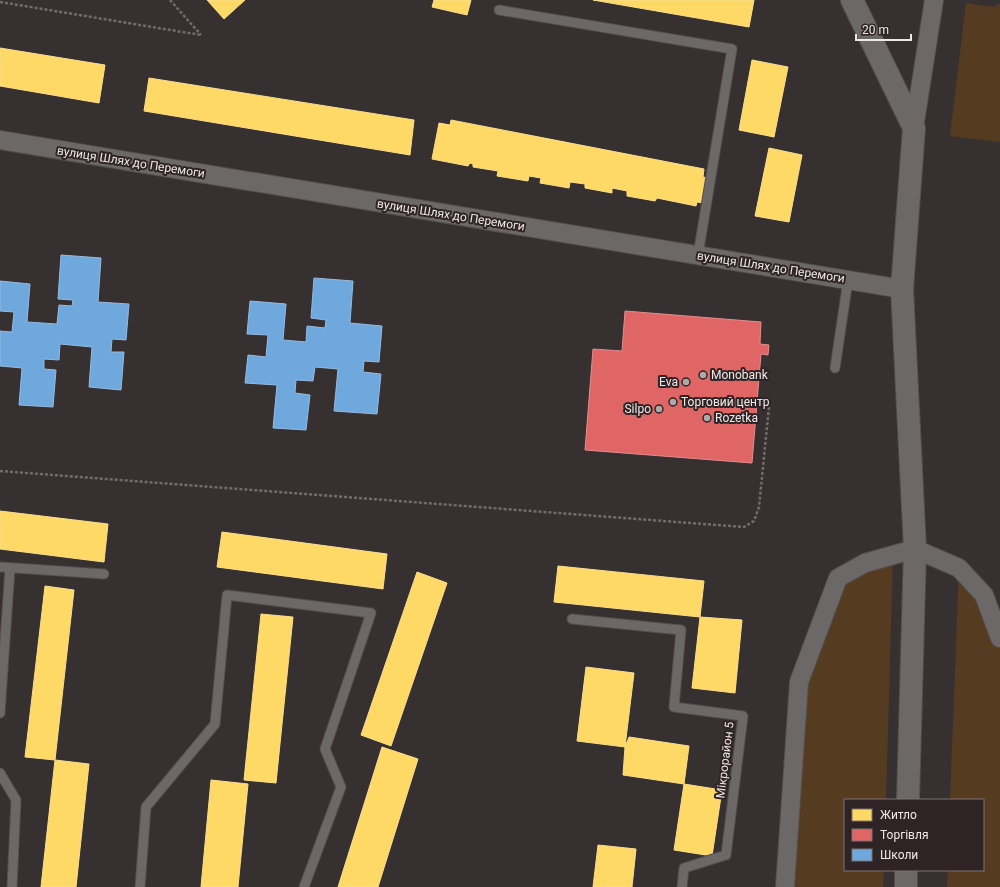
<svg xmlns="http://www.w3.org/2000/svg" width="1000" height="887" font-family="Roboto,sans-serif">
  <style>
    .green { fill: #553c21 }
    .homes { fill: #ffd966; stroke: #fade8d }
    .shops { fill: #e06666; stroke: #e58d8d }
    .schools { fill: #6fa8dc; stroke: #96bbe0 }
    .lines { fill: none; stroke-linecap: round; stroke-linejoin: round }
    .service-casing { stroke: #544e4f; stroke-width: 11 }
    .minor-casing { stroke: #544e4f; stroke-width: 20 }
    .tertiary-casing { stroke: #544e4f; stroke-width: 24 }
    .path { stroke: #726c6d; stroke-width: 2.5; stroke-dasharray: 3 2; stroke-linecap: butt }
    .service { stroke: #6c6868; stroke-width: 9 }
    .minor { stroke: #6c6868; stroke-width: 18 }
    .tertiary { stroke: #6c6868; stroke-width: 22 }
    .poi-dot { fill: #afa8a8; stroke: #2f2425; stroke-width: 1.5 }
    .labels { text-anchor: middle; stroke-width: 4; stroke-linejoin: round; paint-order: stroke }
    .street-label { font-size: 12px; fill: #f0e8e8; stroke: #2f2425 }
    .poi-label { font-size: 12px; fill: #f0e8e8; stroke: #2f2425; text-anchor: start }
  </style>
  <rect width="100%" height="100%" fill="#363031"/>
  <path class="green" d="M966,3L994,7L1000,3V142L950,136Z
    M893,555L886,800H845V870H884L883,887H785L799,682L838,578Z
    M959,568L1000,638V887H947L948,870H983V800H950Z"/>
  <path class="homes" d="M207,0H245L224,19Z
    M434,0H471L467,15L432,7Z
    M593,0H754L749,27Z
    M0,48L105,65L99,103L0,86Z
    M752,60L788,67L774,137L739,130Z
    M149,78L414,120L410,155L144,111Z
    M451,120L704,169L703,177L708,178L703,203L697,202L696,206L657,198L655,201L627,196V191L612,188V193L585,188V184L570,182L569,188L540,183L541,178L529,176L528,181L497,176L498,171L473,167V164L470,163L468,166L432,159L439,123L450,125Z
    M769,148L802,155L789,222L755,216Z
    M0,511L108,524L104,562L0,549Z
    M222,532L387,554L383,589L217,567Z
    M558,566L704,581L700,617L554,602Z
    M417,572L447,583L391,746L361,735Z
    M45,586L74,590L55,760L25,757Z
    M261,614L293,617L276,783L244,780Z
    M700,617L742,620L735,693L692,688Z
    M586,667L634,673L625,747L577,741Z
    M629,737L689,746L684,784L623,775L625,747Z
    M382,747L418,759L378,887H338Z
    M55,760L89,764L76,887H41Z
    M211,780L248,784L238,887H201Z
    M684,784L722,790L712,856L674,850Z
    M598,845L636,849L632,887H593Z"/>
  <path class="shops" d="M625,311L761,322L760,344L769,345L768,355L761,354L752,463L585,450L593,349L622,351Z"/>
  <path class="schools" d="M61,255L101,258L98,302L129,304L126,340L112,339L111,352H124L121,390L89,387L92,347L60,344L59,360L44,359V369L56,370L53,407L19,405L22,368L0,366V331L12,332L14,312L0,311V281L30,284L27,322L57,324L59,305L72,306L73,300L58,299Z
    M314,278L353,281L350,323L382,326L379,362L364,361L363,372L381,374L377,414L334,411L338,369L315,367L313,381L296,380L295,393L310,395L306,430L273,428L277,385L245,383L248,355L266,357L268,335L247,334L250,301L286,304L283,340L306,342L307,326L325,328L326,320L311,318Z"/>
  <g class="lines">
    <defs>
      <path id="service" d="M499,10L732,49L698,255
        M835,368L848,280
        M0,567L104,574
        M572,619L681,630L674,707L743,716L726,855L684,868L682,887
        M0,713L10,568
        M0,773L16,800L12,887
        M140,887L146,807L215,724L227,595L371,613L325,749L341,787L304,887"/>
      <path id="minor" d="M914,128L934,0
        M0,140L902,289
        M785,887L799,682L838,578L865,563L915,549L959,568L984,595L1000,638"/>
      <path id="tertiary" d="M852,0L914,128L902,289L915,549L908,800
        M906,887V870"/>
    </defs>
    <use href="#service" class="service-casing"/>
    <use href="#minor" class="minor-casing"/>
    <use href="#tertiary" class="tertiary-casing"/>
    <path class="path" d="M170,0L201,35
      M0,2L201,35
      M0,471L744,527L754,521L759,507L769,407"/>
    <use href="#service" class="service"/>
    <use href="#minor" class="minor"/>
    <use href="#tertiary" class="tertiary"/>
  </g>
  <g class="poi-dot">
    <circle cx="703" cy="375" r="4"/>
    <circle cx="686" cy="382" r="4"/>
    <circle cx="673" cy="402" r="4"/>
    <circle cx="659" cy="409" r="4"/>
    <circle cx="707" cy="418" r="4"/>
  </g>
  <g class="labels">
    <g class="street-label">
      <text transform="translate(131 162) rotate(9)" y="4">вулиця Шлях до Перемоги</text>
      <text transform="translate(451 215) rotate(9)" y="4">вулиця Шлях до Перемоги</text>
      <text transform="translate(771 267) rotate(9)" y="4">вулиця Шлях до Перемоги</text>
      <text transform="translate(725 760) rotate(-83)" y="4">Мікрорайон 5</text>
    </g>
    <g class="poi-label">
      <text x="711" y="379">Monobank</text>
      <text x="678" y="386" text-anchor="end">Eva</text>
      <text x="681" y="406">Торговий центр</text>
      <text x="651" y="413" text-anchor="end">Silpo</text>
      <text x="715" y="422">Rozetka</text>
    </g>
  </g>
  <rect x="844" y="799" width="140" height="72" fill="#2f2425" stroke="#7c7273"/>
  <rect x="852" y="809" width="20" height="12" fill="#ffd966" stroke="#7c7273"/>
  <text x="880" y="819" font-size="12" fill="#f0e8e8">Житло</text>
  <rect x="852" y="829" width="20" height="12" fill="#e06666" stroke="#7c7273"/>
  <text x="880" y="839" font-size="12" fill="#f0e8e8">Торгівля</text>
  <rect x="852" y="849" width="20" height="12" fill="#6fa8dc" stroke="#7c7273"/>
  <text x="880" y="859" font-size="12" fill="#f0e8e8">Школи</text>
  <path d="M856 34v6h55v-6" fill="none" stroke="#f0e8e8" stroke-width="2"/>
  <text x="862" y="34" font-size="12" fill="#f0e8e8" stroke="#2f2425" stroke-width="3" paint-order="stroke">20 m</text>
</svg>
